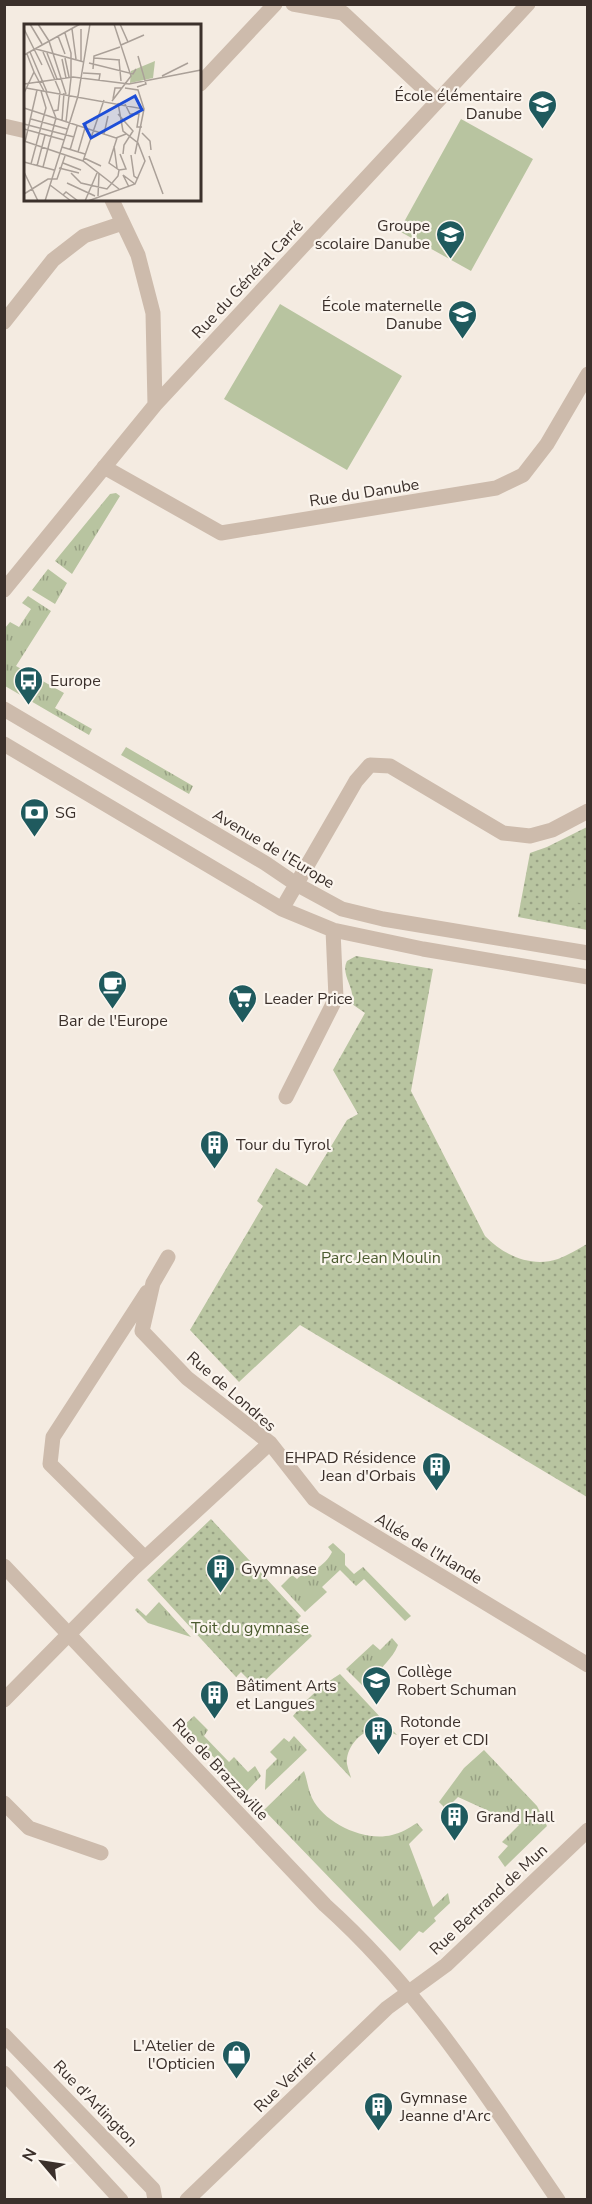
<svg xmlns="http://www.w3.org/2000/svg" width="592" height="2204" font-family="'Nunito Sans',sans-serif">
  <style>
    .grass { fill: url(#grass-tufts) }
    .park { fill: url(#park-dots) }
    .pitch { fill: #b8c4a0 }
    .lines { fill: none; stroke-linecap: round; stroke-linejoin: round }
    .minor { stroke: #cdbbac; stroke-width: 15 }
    .labels { text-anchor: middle; stroke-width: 4.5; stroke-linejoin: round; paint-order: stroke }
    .poi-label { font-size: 16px; fill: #3b302b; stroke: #fbf5ee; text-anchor: start }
    .street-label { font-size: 16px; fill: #3b302b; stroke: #fbf5ee }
    .park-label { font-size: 16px; fill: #4a5a2e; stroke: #fbf5ee }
    .inset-road { fill: none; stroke: #aaa098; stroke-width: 1.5 }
    .view { fill: #1d4ed8; fill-opacity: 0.15; stroke: #1d4ed8; stroke-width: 3 }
    .inset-edge { fill: none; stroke: #3b302b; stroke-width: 3 }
  </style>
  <defs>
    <pattern id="grass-tufts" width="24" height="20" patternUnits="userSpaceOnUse" patternTransform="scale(1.5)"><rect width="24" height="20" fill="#b8c4a0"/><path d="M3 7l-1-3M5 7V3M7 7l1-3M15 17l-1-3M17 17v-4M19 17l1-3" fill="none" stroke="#97a083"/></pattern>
    <pattern id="park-dots" width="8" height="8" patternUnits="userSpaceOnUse" patternTransform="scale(1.5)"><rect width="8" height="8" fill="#b8c4a0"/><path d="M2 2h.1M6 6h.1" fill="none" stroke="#97a083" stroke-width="1.8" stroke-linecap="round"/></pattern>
  </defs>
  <rect width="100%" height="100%" fill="#f4ebe1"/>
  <path class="grass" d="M116,493L120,496L72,574L55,561L110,494Z
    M48,569L67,583L55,604L32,590Z
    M28,596L51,611L16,666L64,693L55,708L92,729L89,735L5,686V628L10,622L19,627L31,609L22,603Z
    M126,747L193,786L189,794L121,755Z
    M333,1543L345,1554V1565L354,1574L363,1567L411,1616L405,1621L364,1579L356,1586L340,1570L322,1587L327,1592L305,1612L281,1586L292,1575L297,1579L311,1565L316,1569C322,1565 329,1559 332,1552L328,1547Z
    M159,1602L191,1637L148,1623L135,1610L137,1608L146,1616Z
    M392,1638L398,1645C392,1660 381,1665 377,1677L380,1687L377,1693L372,1695L346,1669L373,1644L380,1650Z
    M194,1716L208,1730L204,1736L229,1762L234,1757L248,1772L255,1766L261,1776L247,1791L183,1726Z
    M294,1736L307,1750L265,1790L266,1770L277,1759L270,1752L284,1738L289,1742Z
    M484,1750L537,1806L547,1826L505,1867L498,1857L508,1846L502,1842L519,1825L458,1797L446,1809L439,1802L464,1768Z
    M304,1771C307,1779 308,1789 312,1798C324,1823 364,1842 392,1835C401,1833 409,1828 417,1823L423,1830L409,1844L433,1907L448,1893L450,1903L434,1918L436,1921L423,1933L419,1931L400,1951L264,1810Z"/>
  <path class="park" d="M587,827V930L518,917L530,853L547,847Z
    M356,956L433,969L411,1091L485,1236C503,1255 531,1268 558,1259C568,1255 578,1249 587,1244V1497L300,1325L239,1382L190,1330L263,1206L257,1201L276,1168L307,1186L347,1120L358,1114L333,1070L365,1013L352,1004C356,988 340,975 347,961Z
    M211,1519L301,1616L297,1620L312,1636L257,1688L241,1672L236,1677L147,1580Z
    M340,1674L397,1735C392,1733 385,1729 379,1729C362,1728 345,1748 347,1764C348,1769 350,1774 351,1778L293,1716C307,1698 321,1686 340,1674Z"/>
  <path class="pitch" d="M461,119L533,159L471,271L399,231Z
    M280,304L402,376L347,470L224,399Z
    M572,886L587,889V904L567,901Z"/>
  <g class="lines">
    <path class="minor" d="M293,4L343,13L437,101
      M200,84L275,4
      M4,126L26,131
      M112,200L138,255L153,313L155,405
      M4,322L53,260L84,236L123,223
      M104,467L221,533L496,488L523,475L547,444L588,374
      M4,590L155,405L528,4
      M4,709L265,863L296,884L342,909L383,919L588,953
      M4,744L282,909L333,930L423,949L588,977
      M282,909L356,781L370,765L390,766L503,833L530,836L552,830L588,811
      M286,1097L336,998L333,930
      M168,1257L153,1283L142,1331L187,1378L270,1443L314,1499L588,1665
      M145,1558L50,1464L53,1437L147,1292
      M4,1566L325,1905C421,1991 486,2095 558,2200
      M4,1700L133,1569L270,1443
      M4,1803L29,1828L101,1853
      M4,2035L153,2189L155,2200
      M4,2073L121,2200
      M187,2200L387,2008L446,1965L588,1830"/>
  </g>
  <defs>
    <symbol id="school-pin" viewBox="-11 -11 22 30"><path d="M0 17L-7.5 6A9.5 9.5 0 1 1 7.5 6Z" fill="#1f5a5e" stroke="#fbf5ee"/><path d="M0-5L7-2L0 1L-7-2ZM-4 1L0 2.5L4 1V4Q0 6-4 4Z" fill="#fff"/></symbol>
    <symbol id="bus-pin" viewBox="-11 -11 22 30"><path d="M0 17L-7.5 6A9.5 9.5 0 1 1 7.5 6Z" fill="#1f5a5e" stroke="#fbf5ee"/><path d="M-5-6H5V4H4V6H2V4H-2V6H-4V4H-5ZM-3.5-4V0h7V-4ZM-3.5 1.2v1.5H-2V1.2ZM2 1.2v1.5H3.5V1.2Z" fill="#fff"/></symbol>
    <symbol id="bank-pin" viewBox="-11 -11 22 30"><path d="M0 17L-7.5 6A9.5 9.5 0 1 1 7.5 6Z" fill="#1f5a5e" stroke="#fbf5ee"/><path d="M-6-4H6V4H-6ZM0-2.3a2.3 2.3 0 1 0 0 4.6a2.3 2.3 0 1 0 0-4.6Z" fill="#fff"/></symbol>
    <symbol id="cafe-pin" viewBox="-11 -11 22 30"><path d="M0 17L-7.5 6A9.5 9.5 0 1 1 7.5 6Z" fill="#1f5a5e" stroke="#fbf5ee"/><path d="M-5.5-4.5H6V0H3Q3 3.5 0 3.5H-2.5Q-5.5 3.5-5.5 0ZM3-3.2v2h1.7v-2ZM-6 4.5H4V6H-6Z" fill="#fff"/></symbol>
    <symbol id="supermarket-pin" viewBox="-11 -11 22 30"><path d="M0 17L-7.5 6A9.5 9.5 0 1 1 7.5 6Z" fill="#1f5a5e" stroke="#fbf5ee"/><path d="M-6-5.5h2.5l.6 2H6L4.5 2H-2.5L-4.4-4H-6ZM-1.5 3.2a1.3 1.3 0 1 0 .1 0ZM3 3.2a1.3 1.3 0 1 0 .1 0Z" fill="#fff"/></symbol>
    <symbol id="building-pin" viewBox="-11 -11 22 30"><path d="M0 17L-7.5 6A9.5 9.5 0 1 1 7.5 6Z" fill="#1f5a5e" stroke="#fbf5ee"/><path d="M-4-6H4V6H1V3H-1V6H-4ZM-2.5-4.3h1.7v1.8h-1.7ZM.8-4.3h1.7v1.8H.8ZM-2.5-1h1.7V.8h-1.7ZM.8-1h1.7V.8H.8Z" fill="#fff"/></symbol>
    <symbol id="shop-pin" viewBox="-11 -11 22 30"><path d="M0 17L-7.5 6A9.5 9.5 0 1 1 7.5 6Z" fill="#1f5a5e" stroke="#fbf5ee"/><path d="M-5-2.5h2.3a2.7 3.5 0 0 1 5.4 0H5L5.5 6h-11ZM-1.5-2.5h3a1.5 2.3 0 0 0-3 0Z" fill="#fff"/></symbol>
  </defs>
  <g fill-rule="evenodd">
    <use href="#school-pin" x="526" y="88" width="33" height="45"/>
    <use href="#school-pin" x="434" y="218" width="33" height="45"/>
    <use href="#school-pin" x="446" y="298" width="33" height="45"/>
    <use href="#bus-pin" x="12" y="664" width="33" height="45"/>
    <use href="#bank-pin" x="18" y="796" width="33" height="45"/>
    <use href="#cafe-pin" x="96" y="968" width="33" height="45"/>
    <use href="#supermarket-pin" x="226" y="982" width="33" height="45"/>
    <use href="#building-pin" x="198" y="1128" width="33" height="45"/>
    <use href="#building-pin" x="420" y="1450" width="33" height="45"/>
    <use href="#building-pin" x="204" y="1552" width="33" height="45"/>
    <use href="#school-pin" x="360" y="1664" width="33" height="45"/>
    <use href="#building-pin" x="198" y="1678" width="33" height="45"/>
    <use href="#building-pin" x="362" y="1714" width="33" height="45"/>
    <use href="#building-pin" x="438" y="1800" width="33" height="45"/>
    <use href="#shop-pin" x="220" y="2038" width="33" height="45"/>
    <use href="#building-pin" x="362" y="2090" width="33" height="45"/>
  </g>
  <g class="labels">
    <g class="poi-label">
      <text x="522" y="101" text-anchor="end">École élémentaire<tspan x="522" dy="18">Danube</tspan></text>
      <text x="430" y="231" text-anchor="end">Groupe<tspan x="430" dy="18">scolaire Danube</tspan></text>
      <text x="442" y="311" text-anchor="end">École maternelle<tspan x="442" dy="18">Danube</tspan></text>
      <text x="50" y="686">Europe</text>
      <text x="55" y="818">SG</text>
      <text x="264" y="1004">Leader Price</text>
      <text x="113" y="1026" text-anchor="middle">Bar de l'Europe</text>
      <text x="236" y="1150">Tour du Tyrol</text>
      <text x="416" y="1463" text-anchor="end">EHPAD Résidence<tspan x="416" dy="18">Jean d'Orbais</tspan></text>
      <text x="241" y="1574">Gyymnase</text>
      <text x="397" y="1677">Collège<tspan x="397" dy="18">Robert Schuman</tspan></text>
      <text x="236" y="1691">Bâtiment Arts<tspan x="236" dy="18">et Langues</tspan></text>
      <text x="400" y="1727">Rotonde<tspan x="400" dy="18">Foyer et CDI</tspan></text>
      <text x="476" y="1822">Grand Hall</text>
      <text x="215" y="2051" text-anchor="end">L'Atelier de<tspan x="215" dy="18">l'Opticien</tspan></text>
      <text x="400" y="2103">Gymnase<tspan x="400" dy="18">Jeanne d'Arc</tspan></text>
    </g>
    <g class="street-label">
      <text transform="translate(247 279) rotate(-47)" y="6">Rue du Général Carré</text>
      <text transform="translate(364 492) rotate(-9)" y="6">Rue du Danube</text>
      <text transform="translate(274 848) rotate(31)" y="6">Avenue de l'Europe</text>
      <text transform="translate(232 1391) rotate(41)" y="6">Rue de Londres</text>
      <text transform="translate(429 1548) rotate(31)" y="6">Allée de l'Irlande</text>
      <text transform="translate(221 1769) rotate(47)" y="6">Rue de Brazzaville</text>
      <text transform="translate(488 1899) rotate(-43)" y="6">Rue Bertrand de Mun</text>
      <text transform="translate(285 2081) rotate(-44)" y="6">Rue Verrier</text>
      <text transform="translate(96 2103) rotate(46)" y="6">Rue d'Arlington</text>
    </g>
    <g class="park-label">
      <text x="381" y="1263">Parc Jean Moulin</text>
      <text x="250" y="1633">Toit du gymnase</text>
    </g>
  </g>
  <g transform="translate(24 24)">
    <rect width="177" height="177" fill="#f4ebe1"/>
    <path d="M131,37L129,54L106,59L107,47Z" fill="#b8c4a0"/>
    <path class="inset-road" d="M6,0L18,20M14,0L25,17M96,0L104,18M0,5L18,41M48,5L52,35M41,9L47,29V53M34,12L41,30M25,17L42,70M97,21L120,11M12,25L60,38M6,28L23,68M19,28L36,68M23,29L33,55M0,31L56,0M41,34L45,53M70,34L96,36M38,35L42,54M95,36L97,57M57,37V5M65,39L109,50L112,45M69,45L70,32L96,23M10,48L20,67M59,49L76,50L75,56M138,52L164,39M0,60L49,53L105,60L177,46M113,63L122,60L114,32M2,64L120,85L111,130M101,64L114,66L120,85M0,69L10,48L3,30M89,75L91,64H98M88,77L107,52L90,0M101,80L106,90H115L113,103H118M0,84L92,114L102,110M29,87L34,86L36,68M94,90L109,107L100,121L99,130M7,95L43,105M38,97L40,69M42,98L47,54M0,100L50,113M0,105L40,116M118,109L126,117L127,126M80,110L84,92M0,117L59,137L95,165M1,118L13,66M90,122L93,144M38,123L61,130M46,126L53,102M54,128L63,97M107,131L110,152L114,155M125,132L139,170M60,134L77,142M59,137L80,76M0,138L30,146M39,139L57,146M7,140L22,84L17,67M13,142L21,111M19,143L32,94L22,68M35,144L55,149M95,146L102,145L96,130M0,148L14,177M47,149L57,159L83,165L94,152L95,146L85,139L93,114M43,159L71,172M26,161L47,177M105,163L99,151L111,160M0,170L24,155H33L41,132M39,171L42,168L54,177M74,172L75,150M21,177L54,72L66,0M61,177L73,149M64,177L111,160L121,137L114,119L99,107L94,79"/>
    <path class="view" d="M111,72L118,86L67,114L60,100Z"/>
    <rect width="177" height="177" class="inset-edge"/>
  </g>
  <rect width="592" height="2204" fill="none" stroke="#3b302b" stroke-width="12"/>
  <g transform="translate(42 2162) rotate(299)" stroke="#fbf5ee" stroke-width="4.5" paint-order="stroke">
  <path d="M0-4.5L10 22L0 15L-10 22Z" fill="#3b302b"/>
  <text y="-9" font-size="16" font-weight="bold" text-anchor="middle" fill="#3b302b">N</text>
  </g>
</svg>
